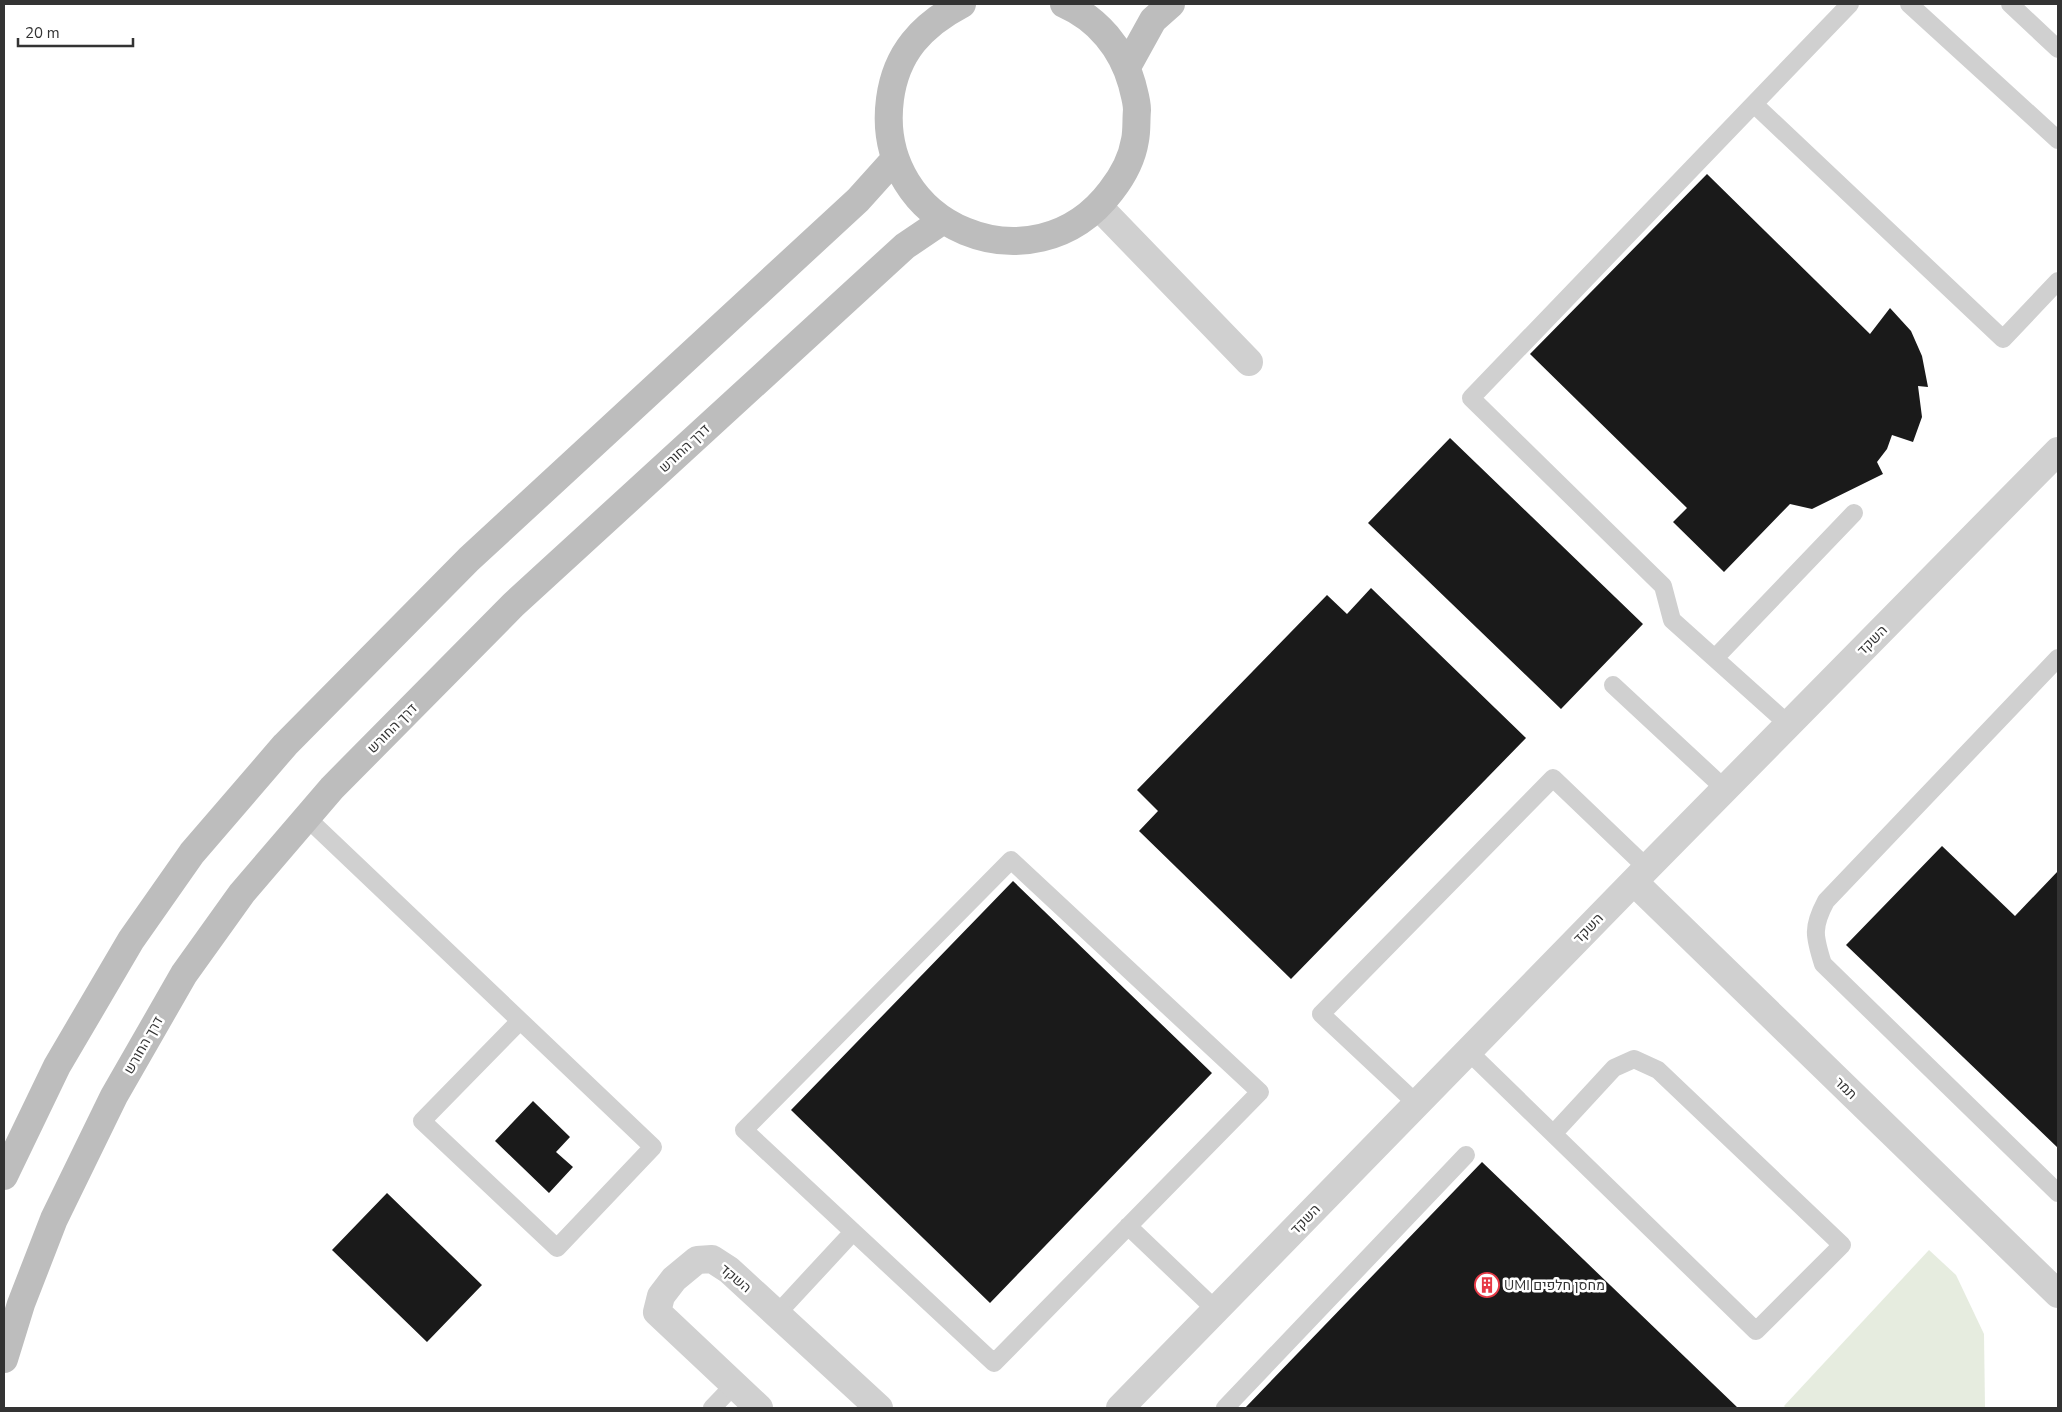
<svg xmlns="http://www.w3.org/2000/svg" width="2062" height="1412" font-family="'Nunito Sans',Heebo,sans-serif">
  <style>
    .green { fill: #e6ecdf }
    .building { fill: #1a1a1a }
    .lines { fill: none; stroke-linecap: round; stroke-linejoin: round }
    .lane { stroke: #d0d0d0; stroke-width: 18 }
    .street { stroke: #d0d0d0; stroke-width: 28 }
    .secondary { stroke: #bdbdbd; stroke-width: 28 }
    .labels { text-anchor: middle; stroke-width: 5; stroke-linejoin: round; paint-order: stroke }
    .street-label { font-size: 14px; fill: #333; stroke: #fff }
    .poi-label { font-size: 14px; fill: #333; stroke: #fff; text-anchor: start }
  </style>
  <rect width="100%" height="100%" fill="#fff"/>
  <path class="green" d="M1929,1250L1956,1275L1984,1334L1985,1408H1786L1784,1406Z"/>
  <path class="building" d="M1707,174L1870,334L1890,308L1911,331L1922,356L1928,387L1918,386L1922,417L1913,442L1892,435L1887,449L1877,462L1883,474L1812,509L1790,504L1724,572L1673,522L1687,508L1530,354Z
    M1450,438L1643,624L1561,709L1368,523Z
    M1371,588L1526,738L1291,979L1139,831L1158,811L1137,790L1327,595L1347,614Z
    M1942,846L2015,916L2058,871V1148L1846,945Z
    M1013,881L1212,1073L990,1303L791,1110Z
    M533,1101L570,1137L556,1152L573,1167L549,1193L495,1141Z
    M1482,1162L1738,1408H1245Z
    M387,1193L482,1285L427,1342L332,1250Z"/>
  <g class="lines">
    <path class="lane" d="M1909,4L2058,140
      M2010,4L2058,49
      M1754,104L2003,339L2058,281
      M1715,658L1854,513
      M2058,658L1826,901C1812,927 1814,936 1823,964L2058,1193
      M1613,685L1725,789
      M1789,725L1672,620L1663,586L1471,398L1850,4
      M307,818L653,1147L557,1248L422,1121L520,1021
      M1011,860L1260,1092L994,1363L744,1130Z
      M1468,1051L1756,1331L1842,1245L1658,1070L1634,1059L1614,1068L1554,1133
      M1417,1104L1321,1014L1553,778L1647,868
      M1128,1226L1216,1310
      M777,1314L853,1232
      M712,1408L734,1385
      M1225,1408L1466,1155"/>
    <path class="street" d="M1099,207L1249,362
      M1634,882L2058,1294
      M759,1408L657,1312L661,1296L674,1279L697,1260L712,1259L729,1270L879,1408
      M1120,1408L1647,868L2058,451"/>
    <path class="secondary" d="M962,4C922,25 896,53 890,99C873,227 1034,293 1111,191C1122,177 1132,159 1135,140C1137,131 1136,120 1137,110C1137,101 1134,93 1132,84C1122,48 1098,19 1064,4
      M1127,67L1153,20L1171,4
      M4,1176L57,1066L131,940L192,853L285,745L469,559L858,200L894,160
      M4,1359L21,1304L54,1219L114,1096L184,974L242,893L332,788L513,605L905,246L942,221"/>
  </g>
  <defs>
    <symbol id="building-ring" viewBox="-11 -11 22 22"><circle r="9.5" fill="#fff" stroke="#e63946" stroke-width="1.5"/><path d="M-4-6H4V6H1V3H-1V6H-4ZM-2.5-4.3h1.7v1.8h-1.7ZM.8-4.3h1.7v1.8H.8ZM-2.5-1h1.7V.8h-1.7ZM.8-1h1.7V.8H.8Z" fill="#e63946"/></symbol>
  </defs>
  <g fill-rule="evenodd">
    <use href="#building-ring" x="1473" y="1271" width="28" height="28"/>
  </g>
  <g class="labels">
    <g class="street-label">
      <text transform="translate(684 448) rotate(-43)" y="5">דרך החורש</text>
      <text transform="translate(1872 640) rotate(-45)" y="5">השקד</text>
      <text transform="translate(392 728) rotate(-45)" y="5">דרך החורש</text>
      <text transform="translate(1588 928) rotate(-46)" y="5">השקד</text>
      <text transform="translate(143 1045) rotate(-60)" y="5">דרך החורש</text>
      <text transform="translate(1846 1088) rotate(44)" y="5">תמר</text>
      <text transform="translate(1305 1219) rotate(-46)" y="5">השקד</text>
      <text transform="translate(736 1278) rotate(40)" y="5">השקד</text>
    </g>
    <g class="poi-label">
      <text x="1504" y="1290">UMI מחסן חלפים</text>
    </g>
  </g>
  <rect width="2062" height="1412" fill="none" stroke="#333333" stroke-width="10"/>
  <path d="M18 38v8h115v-8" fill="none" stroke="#333333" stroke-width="2.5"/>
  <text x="25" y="38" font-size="15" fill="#333333" stroke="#ffffff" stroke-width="4" paint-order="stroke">20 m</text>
</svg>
